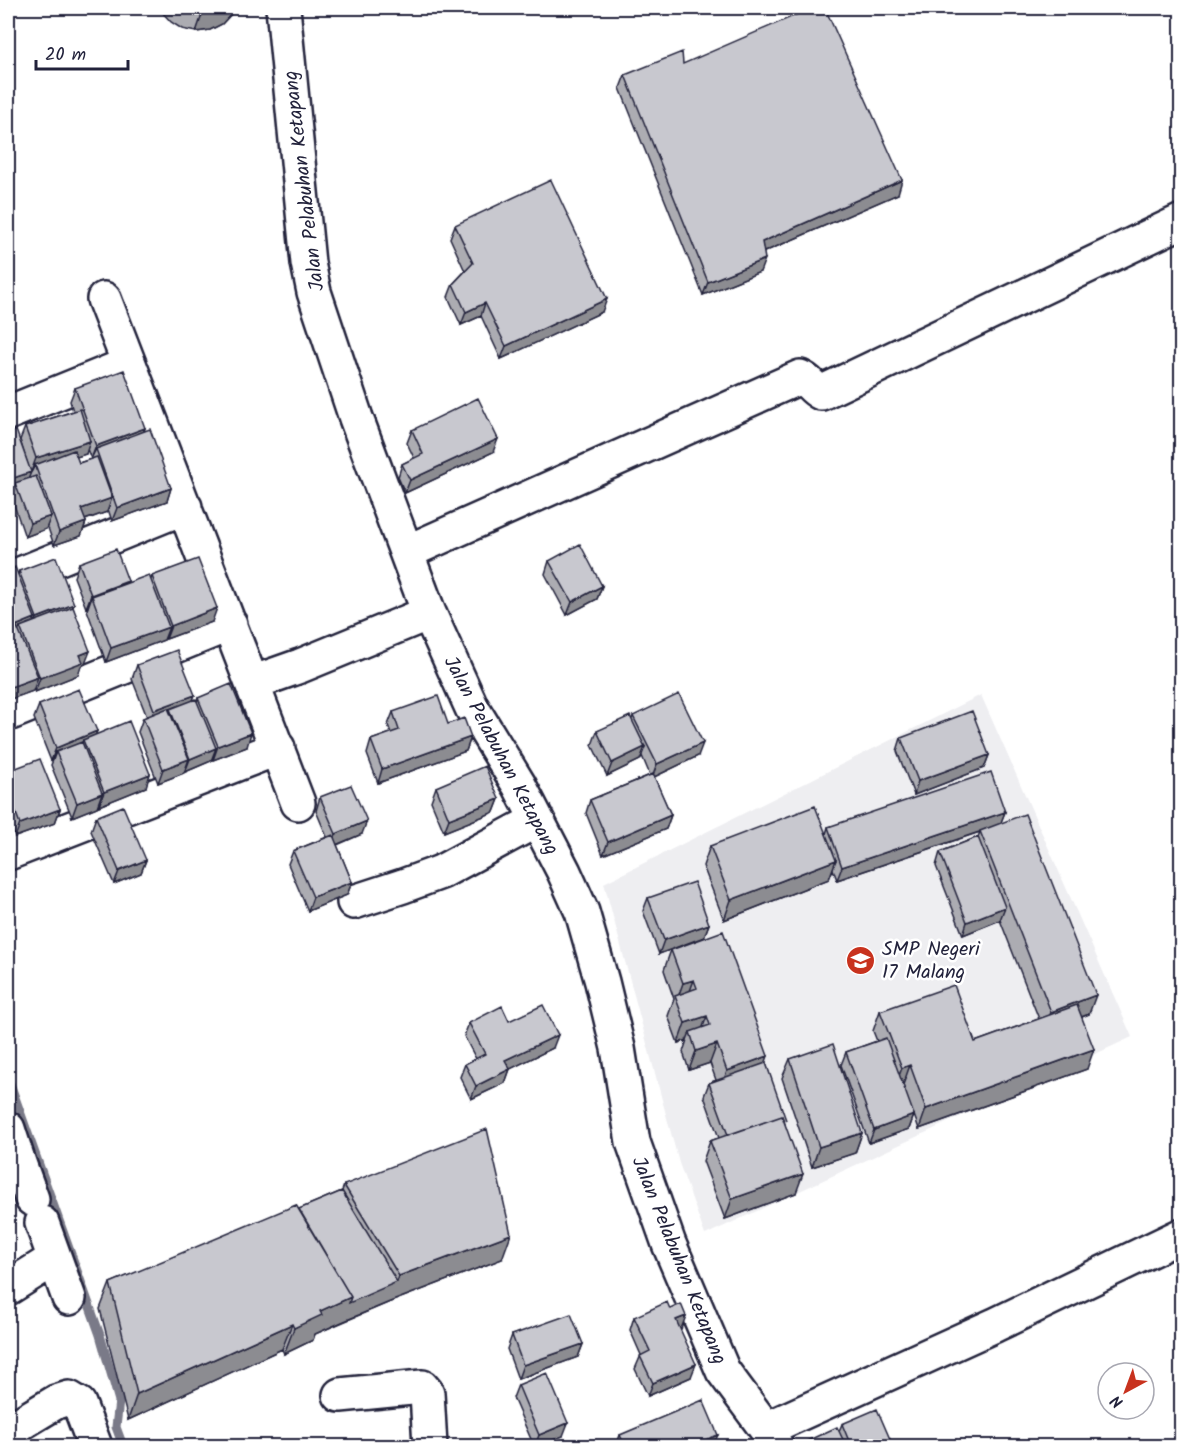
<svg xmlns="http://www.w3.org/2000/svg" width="1189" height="1454" font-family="Kalam,sans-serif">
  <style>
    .built { fill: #eeeef1 }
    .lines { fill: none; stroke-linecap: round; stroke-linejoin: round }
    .stream { stroke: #7a7a88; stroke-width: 9 }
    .minor-casing { stroke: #22223b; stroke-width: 38 }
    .minor { stroke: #fff; stroke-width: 33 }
    .wall { fill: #acacb2; stroke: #22223b; stroke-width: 1.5; fill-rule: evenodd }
    .shaded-wall { fill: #8c8c91; stroke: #22223b; stroke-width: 1.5 }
    .building { fill: #c8c8cf; stroke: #22223b; stroke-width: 1.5 }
    .labels { text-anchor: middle; stroke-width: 5; stroke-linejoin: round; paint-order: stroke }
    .street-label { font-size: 20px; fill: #22223b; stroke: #fff }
    .poi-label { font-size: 20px; fill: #22223b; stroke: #fff; text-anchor: start }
  </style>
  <rect width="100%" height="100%" fill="#fff"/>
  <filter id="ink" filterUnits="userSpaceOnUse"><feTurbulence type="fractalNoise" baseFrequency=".0167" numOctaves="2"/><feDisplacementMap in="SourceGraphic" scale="12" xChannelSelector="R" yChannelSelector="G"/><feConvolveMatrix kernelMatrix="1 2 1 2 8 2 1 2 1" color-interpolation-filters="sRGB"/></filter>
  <g filter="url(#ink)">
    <path class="built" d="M981,695L1132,1037L705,1235L679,1163L604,883Z"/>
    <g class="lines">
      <path class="stream" d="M8,1078L100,1335L119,1401L116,1427L123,1446"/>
      <defs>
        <path id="minor" d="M283,8L308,263L314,292L356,418L429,613L472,708L519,785L564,872L582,912L602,982L618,1048L633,1142L669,1244L723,1371L766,1429L776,1446
          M104,299L298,803
          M8,413L129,364
          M407,552L800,377C810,381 811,388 821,393L1182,221
          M8,579L185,507
          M252,683L300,666L429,613
          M8,714L230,624
          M8,853L278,748
          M354,902L403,886L441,872L537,820
          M8,1129L19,1163
          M8,1170L19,1163L32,1199
          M42,1223L69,1298
          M8,1288L54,1259
          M340,1395L422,1387L427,1393L430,1446
          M766,1429L995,1325L1182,1235
          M8,1431L56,1402L69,1398L79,1404L95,1446"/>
      </defs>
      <use href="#minor" class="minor-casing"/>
      <use href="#minor" class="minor"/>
    </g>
    <path class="wall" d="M160,8H234L232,13L222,24L210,30L196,32L182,29L171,22L162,12Z
      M683,64L898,194L764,252L760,272L703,295L620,88L625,75Z
      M455,225L602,312L501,359L481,316L461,325L448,297L453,284L465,271L450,238Z
      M75,388L145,428L144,431L171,488L167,501L112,521L108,509L107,512L85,520L86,522L81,536L54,545L47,525L46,529L25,537L11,496L13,489L8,491L29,468L20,440L25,427L73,411L70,401ZM87,449L91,459L79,463L76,457L86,454Z
      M412,430L493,452L405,493L398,477L402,464L414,458L407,443Z
      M549,561L602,586L597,599L567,615L545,574Z
      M79,563L127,583L151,579L152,576L212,622L166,639L165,637L164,640L106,662L87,610L88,607L86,608L74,577Z
      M8,570L18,575L19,571L74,604L73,607L85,664L81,666L78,675L35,692L34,688L33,691L8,700Z
      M137,665L193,700L197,701L198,698L247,747L213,760L212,758L211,761L185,772V771L184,773L158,783L138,732L143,718L147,717L132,679Z
      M39,705L97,731L95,735L146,787L99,806V803L97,807L72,817L51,765L53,760L51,761L34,718Z
      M393,712L448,724L471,737L466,751L378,783L367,754L371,740L391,733L388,725Z
      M633,716L698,756L654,777L671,815L666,829L603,855L586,813L590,800L650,775L642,756L640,760L607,776L592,745L597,731L632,719Z
      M901,738L989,755L984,768L914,795L897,751Z
      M8,771L60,809L55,823L15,837L8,817Z
      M436,787L499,799L494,812L444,832L431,801Z
      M320,797L362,834L337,845L352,882L347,895L308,911L288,864L293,851L327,837L316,811Z
      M1005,812L1000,824L1089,1014L1082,1017L1087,1069L919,1129L914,1115L909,1129L869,1143L841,1065L846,1052L877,1041L873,1031L880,1011L975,1042L1039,1019L1000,920L963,935L936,866L940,852L978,837L980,832L837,880L833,869L829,879L724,920L703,866L710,846L826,834L828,827Z
      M96,817L146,860L141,873L114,884L91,831Z
      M648,898L709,924L704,937L659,954L643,911Z
      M671,950L766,1063L785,1124L796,1193L725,1219L703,1161L710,1141L719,1138L704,1096L709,1083L716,1080L710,1063L689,1070L683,1052L687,1040L678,1043L668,1016L674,999L664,970Z
      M509,1021L553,1048L510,1069L505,1083L471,1099L460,1077L465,1064L476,1059L464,1036L469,1023Z
      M790,1059L862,1133L855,1153L812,1167L782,1078Z
      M344,1185L502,1259L390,1302L315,1334L313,1340L284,1354L282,1349L128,1420L100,1309L110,1283L299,1209L342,1191Z
      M634,1317L681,1329L680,1330L691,1377L648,1396L635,1369L641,1355L630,1330Z
      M512,1335L583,1344L578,1357L518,1379L507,1349Z
      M518,1385L563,1436L538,1446H534L513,1398Z
      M842,1424L893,1446H805L807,1441L839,1431Z
      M620,1435L713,1446H616Z"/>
    <path class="shaded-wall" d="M222,8H234L232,13L222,24L210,30L196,32L203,12Z
      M902,180L898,194L757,255L762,242Z
      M765,259L760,272L703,295L708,282Z
      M607,299L602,312L501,359L506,346Z
      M485,303L481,316L461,325L466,312Z
      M145,428L140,441L96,449L91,459L96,446Z
      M498,439L493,452L405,493L410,480Z
      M90,441L86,454L36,470L35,465L32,471L31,472L26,485L15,483L13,489L8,491V480L31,472L36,458Z
      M171,488L167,501L112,521L117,508Z
      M112,498L107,512L76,523L81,509Z
      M51,516L46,529L25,537L30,523Z
      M86,522L81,536L54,545L59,532Z
      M128,581L123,594L92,596L88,607L86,608L91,595Z
      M602,586L597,599L567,615L572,602Z
      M74,604L69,617L32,631L37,618Z
      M217,608L212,622L166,639L171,626Z
      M35,618L30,632L20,627L16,637L8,641V629Z
      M169,627L164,640L106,662L111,648Z
      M90,651L85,664L81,666L78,675L35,692L40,678L80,655Z
      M38,677L33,691L8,700L11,687Z
      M195,695L190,708L170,709L167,717L149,723L154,710Z
      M97,731L92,744L83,740L80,749L56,752L53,760L51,761L56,748Z
      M251,733L247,747L213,760L218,746Z
      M471,737L466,751L378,783L382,769Z
      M703,743L698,756L652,778L657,764Z
      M645,747L640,760L607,776L612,763Z
      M216,748L211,761L185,772L190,759Z
      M989,755L984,768L914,795L918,781Z
      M189,759L184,773L158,783L163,769Z
      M150,774L146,787L99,806L104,792Z
      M102,793L97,807L72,817L77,803Z
      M499,799L494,812L444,832L449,819Z
      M60,809L55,823L15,837L20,824Z
      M1005,812L1000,825L837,880L842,867Z
      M671,815L666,829L603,855L608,842Z
      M367,821L362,834L331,847L336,834Z
      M146,860L141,873L114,884L119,871Z
      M836,860L829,879L724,920L731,900Z
      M352,882L347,895L308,911L313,897Z
      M1005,907L1000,920L963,935L967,922Z
      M709,924L704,937L659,954L664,940Z
      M694,980L687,999L677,1000L683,983Z
      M1096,995L1089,1014L1044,1031L1051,1012Z
      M707,1016L700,1035L690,1032L687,1040L678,1043L685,1023Z
      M558,1035L553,1048L500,1074L505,1060Z
      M717,1044L710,1063L689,1070L696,1051Z
      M1094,1049L1087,1069L919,1129L926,1109Z
      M768,1056L761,1076L720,1091L727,1071Z
      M910,1065L903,1085L894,1088L902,1068Z
      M510,1069L505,1083L471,1099L476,1086Z
      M914,1115L909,1129L869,1143L874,1130Z
      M862,1133L855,1153L812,1167L819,1147Z
      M803,1174L796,1193L725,1219L732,1199Z
      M511,1234L502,1259L390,1302L342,1322L315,1334L313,1340L284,1354L294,1328L320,1311L351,1297L397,1282L399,1276Z
      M686,1316L681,1329L671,1334L676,1320Z
      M292,1324L282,1349L128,1420L137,1394Z
      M583,1344L578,1357L518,1379L523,1365Z
      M696,1364L691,1377L648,1396L653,1383Z
      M568,1423L563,1436L538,1446H535L539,1435Z
      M718,1435L713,1446H690Z"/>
    <path class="building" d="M186,8H222L217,10L203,12L190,9Z
      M812,8H825L902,180L762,242L765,259L708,282L625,75L682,52L683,64Z
      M551,180L607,299L506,346L485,303L466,312L453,284L473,263L455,225Z
      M124,370L145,428L96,446L75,388Z
      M478,398L498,439L410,480L402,464L423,454L412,430Z
      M80,409L90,441L36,458L25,427Z
      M150,429L171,488L117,508L96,449Z
      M16,430L31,472L8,480V433Z
      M74,450L79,463L97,457L112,498L81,509L86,522L59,532L35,465Z
      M36,476L51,516L30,523L15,483Z
      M580,544L602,586L572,602L549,561Z
      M116,549L128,581L91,595L79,563Z
      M56,557L74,604L37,618L19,571Z
      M198,559L217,608L171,626L152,576Z
      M15,567L35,618L8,629V570Z
      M149,575L169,627L111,648L92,596Z
      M73,607L90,651L80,655L83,662L40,678L20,627Z
      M17,627L38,677L11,687L8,677V631Z
      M177,650L195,695L154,710L137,665Z
      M231,684L251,733L218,746L198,698Z
      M79,689L97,731L56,748L39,705Z
      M679,694L703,743L657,764L633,716Z
      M438,696L448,724L464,718L471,737L382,769L371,740L399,730L393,712Z
      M196,699L216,748L190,759L170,709Z
      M168,708L189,759L163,769L143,718Z
      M972,711L989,755L918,781L901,738Z
      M630,716L645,747L612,763L597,731Z
      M129,721L150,774L104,792L83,740Z
      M82,742L102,793L77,803L56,752Z
      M40,759L60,809L20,824L8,791V771Z
      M485,766L499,799L449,819L436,787Z
      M991,772L1005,812L842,867L828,827Z
      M653,774L671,815L608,842L590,800Z
      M351,785L367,821L336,834L320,797Z
      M123,806L146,860L119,871L96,817Z
      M815,806L836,860L731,900L710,846Z
      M1025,814L1096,995L1051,1012L980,831Z
      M333,835L352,882L313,897L293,851Z
      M978,837L1005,907L967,922L940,852Z
      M694,882L709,924L664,940L648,898Z
      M723,931L768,1056L727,1071L717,1044L696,1051L690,1032L710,1025L707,1016L685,1023L675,996L697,988L694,980L683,983L671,950Z
      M954,985L975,1042L1077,1005L1094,1049L926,1109L910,1065L902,1068L880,1011Z
      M543,1005L558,1035L505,1060L510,1069L476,1086L465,1064L485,1054L469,1023L502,1006L509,1021Z
      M886,1038L914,1115L874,1130L846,1052Z
      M833,1044L862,1133L819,1147L790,1059Z
      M766,1063L786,1120L784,1121L782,1116L728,1135L709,1083Z
      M782,1116L803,1174L732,1199L710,1141Z
      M487,1129L511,1234L399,1276L344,1185Z
      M342,1191L397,1282L349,1303L351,1297L299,1209Z
      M296,1205L351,1297L320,1311L322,1315L294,1328L292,1324L137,1394L110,1283Z
      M667,1302L670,1309L681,1304L686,1316L676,1320L696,1364L653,1383L640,1356L650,1351L634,1317Z
      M571,1314L583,1344L523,1365L512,1335Z
      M547,1373L568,1423L539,1435L518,1385Z
      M703,1400L718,1435L690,1446H625L620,1435Z
      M877,1409L893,1446H851L842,1424Z
      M837,1427L846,1446H809L807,1441Z
      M117,1443L118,1446H97Z"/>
  </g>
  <defs>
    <symbol id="school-disc" viewBox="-11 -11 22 22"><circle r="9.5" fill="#c8321e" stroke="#fff"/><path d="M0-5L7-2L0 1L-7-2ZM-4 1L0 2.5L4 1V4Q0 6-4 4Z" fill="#fff"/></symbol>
  </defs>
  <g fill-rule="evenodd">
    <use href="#school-disc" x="844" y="944" width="33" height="33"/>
  </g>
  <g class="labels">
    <g class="street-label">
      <text transform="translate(303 181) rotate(-97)" y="7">Jalan Pelabuhan Ketapang</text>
      <text transform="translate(502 755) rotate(62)" y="7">Jalan Pelabuhan Ketapang</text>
      <text transform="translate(680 1260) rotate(68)" y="7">Jalan Pelabuhan Ketapang</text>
    </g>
    <g class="poi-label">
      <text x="882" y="955">SMP Negeri<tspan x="882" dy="23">17 Malang</tspan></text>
    </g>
  </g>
  <rect width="1189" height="1454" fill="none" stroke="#fff" stroke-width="30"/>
  <rect x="15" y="15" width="1159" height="1424" fill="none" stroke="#22223b" stroke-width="2" filter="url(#ink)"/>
  <g transform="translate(1126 1391) rotate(221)"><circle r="28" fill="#ffffff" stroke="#a7a7b1" stroke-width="1.5"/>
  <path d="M0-4.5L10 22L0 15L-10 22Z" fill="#c8321e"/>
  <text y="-9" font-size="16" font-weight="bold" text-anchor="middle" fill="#22223b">N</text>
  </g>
  <path d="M36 60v9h92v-9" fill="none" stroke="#22223b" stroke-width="3"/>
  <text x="45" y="60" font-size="18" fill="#22223b" stroke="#ffffff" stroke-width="4.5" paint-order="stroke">20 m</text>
</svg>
